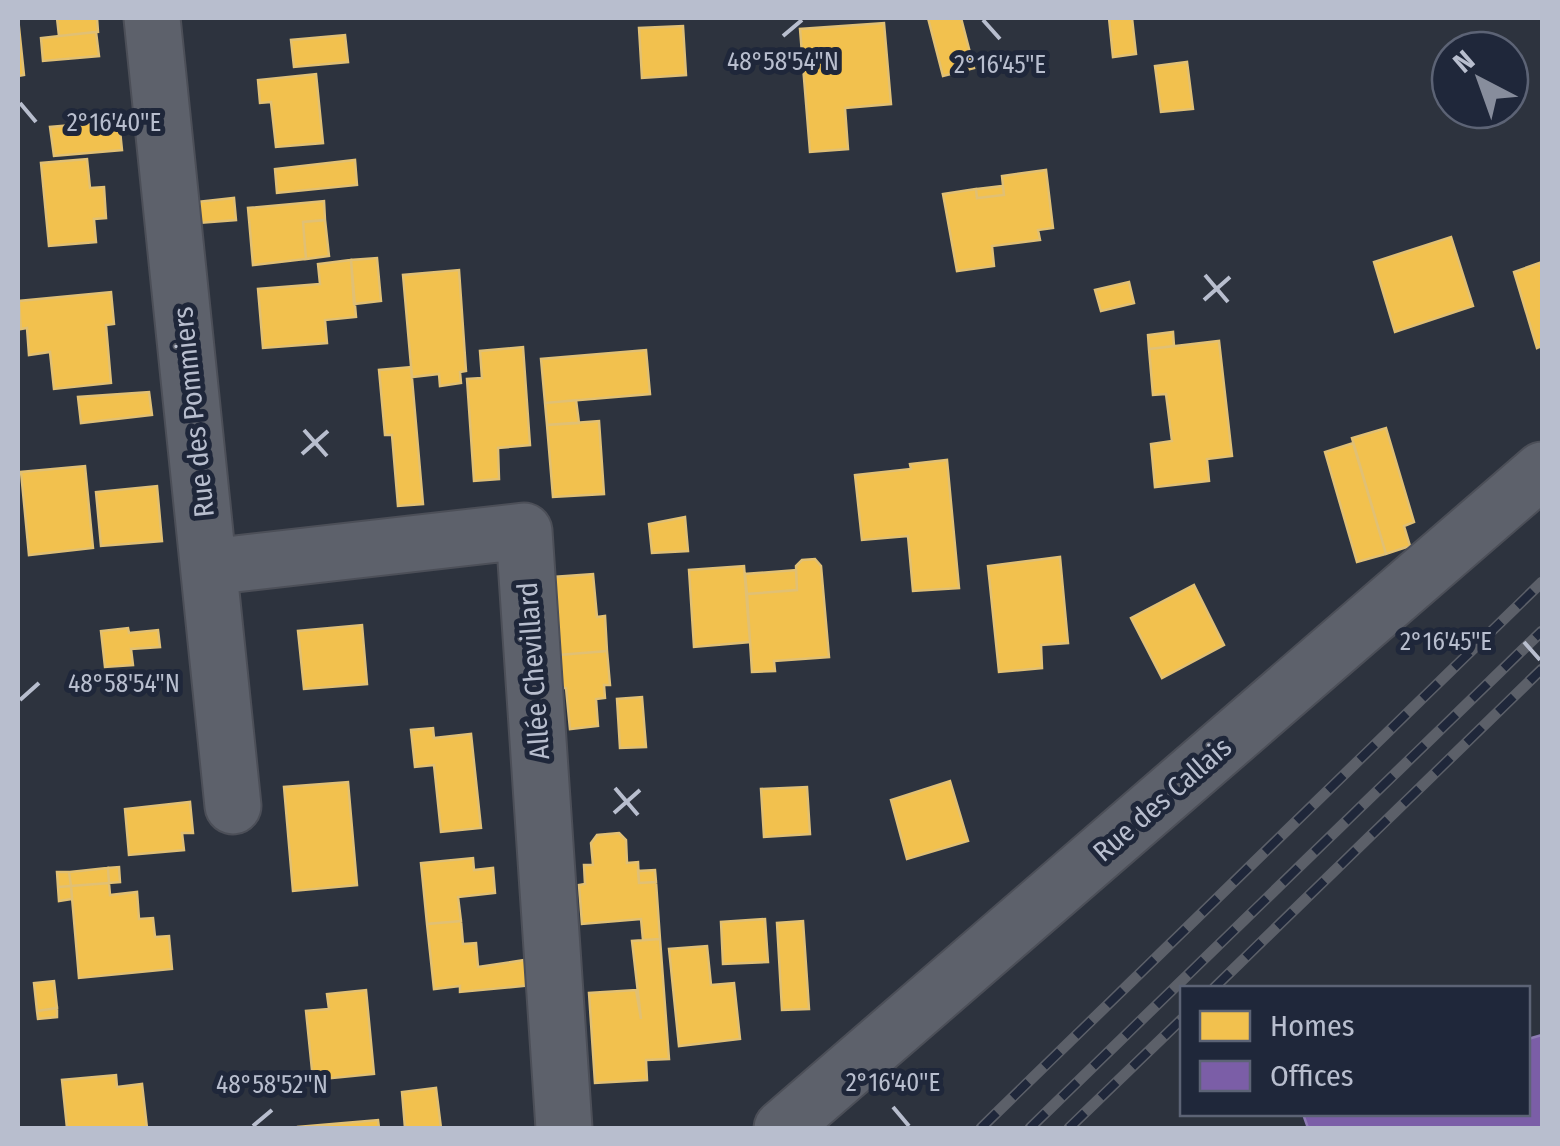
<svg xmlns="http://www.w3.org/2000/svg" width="1560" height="1146" font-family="'Fira Sans Condensed',sans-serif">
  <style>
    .homes { fill: #f2c14e; stroke: #e1c074; stroke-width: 2.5 }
    .offices { fill: #7b5ea7; stroke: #8d7bb3; stroke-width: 2.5 }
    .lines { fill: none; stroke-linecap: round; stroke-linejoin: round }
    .street-casing { stroke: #4c4f58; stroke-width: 59 }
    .street { stroke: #5d616b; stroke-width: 55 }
    .rail-casing { stroke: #5c6069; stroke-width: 11 }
    .rail { stroke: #1f273a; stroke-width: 8; stroke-dasharray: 22; stroke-linecap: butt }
    .ticks { fill: none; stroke: #b8bece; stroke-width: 4 }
    .labels { text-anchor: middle; stroke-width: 10; stroke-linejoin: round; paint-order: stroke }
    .street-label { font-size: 28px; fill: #b8bece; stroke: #1f273a }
    .ticks-label { font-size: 25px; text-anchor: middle; fill: #b8bece; stroke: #1f273a; stroke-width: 10; stroke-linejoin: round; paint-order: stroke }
  </style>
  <rect width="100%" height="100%" fill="#2d333e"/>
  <path class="homes" d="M18,18L24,75L18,76Z
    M57,18H97L98,32L59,36Z
    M928,18H961L974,68L943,76Z
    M1109,18H1132L1136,54L1113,57Z
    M884,23L891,104L845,108L848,149L810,152L800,29Z
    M683,26L686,75L642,78L639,28Z
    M96,32L99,56L43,61L41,38Z
    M345,35L348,62L294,67L291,40Z
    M1187,62L1193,109L1161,112L1155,66Z
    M316,74L323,143L276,147L271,102L260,103L258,80Z
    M119,121L122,150L54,156L50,127Z
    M87,159L90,188L104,187L106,218L94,219L96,242L49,246L41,163Z
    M355,160L357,185L277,193L275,169Z
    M1046,170L1053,228L1038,230L1040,240L992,246L994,266L957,271L943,194L976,189L977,198L1004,195L1002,176Z
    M1003,186L1004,195L977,198L976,189Z
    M234,198L236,220L199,223L196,202Z
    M324,201L325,220L303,222L306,259L253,265L248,208Z
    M325,220L329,256L306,259L303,222Z
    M1451,237L1473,306L1395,332L1374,262Z
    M377,258L381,301L354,304L351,260Z
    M351,260L356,317L325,320L327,343L263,348L258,289L320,284L318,264Z
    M1542,262V346L1537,348L1514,272Z
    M459,270L466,371L460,372L461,383L440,386L439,374L412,377L403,275Z
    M1129,282L1134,303L1101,311L1095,290Z
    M111,292L114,324L106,325L111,383L54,389L50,352L29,355L27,328L21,329L19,301Z
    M1173,332L1174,346L1149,349L1148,335Z
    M1219,341L1232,456L1207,459L1209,481L1155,487L1151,444L1172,441L1166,394L1153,395L1149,349Z
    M523,347L530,445L498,448L499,479L474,481L467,379L482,378L480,351Z
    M646,350L650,394L545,403L541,359Z
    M411,367L423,504L398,506L392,435H385L379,370Z
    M149,392L152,415L81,423L78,397Z
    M576,400L579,423L547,425L545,403Z
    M599,421L604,494L553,497L547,425Z
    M1386,428L1414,522L1404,526L1410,546L1386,554L1352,438Z
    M1353,443L1386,554L1357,562L1325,452Z
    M947,460L959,588L913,591L908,536L862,540L855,475L911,469L910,464Z
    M85,466L93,548L29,555L21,472Z
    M157,486L162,541L101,546L96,492Z
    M685,517L688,551L652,553L649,524Z
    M1060,557L1068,643L1041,645L1042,668L999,672L988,566Z
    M815,559L821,566L829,657L774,661L775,671L752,672L747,594L797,590L796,566L802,560Z
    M744,566L750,642L694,647L689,570Z
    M796,570L797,590L747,594L745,574Z
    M593,574L597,617L605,616L607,651L559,655L553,577Z
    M1194,585L1224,645L1162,678L1131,618Z
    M362,625L367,684L304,689L298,631Z
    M128,628L129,633L158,630L160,647L131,649L133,665L105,667L101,631Z
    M607,651L610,685H604L605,698L596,699L598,726L570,729L566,688H560L559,655Z
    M642,697L646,747L620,748L617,699Z
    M433,728L434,738L471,734L481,828L441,832L434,765L415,767L411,730Z
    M950,781L968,841L907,859L891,800Z
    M348,782L357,885L293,891L284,787Z
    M807,787L810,834L764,837L761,789Z
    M190,802L193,833H182L184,850L129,855L125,809Z
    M619,833L626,840L627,863L638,862L639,883L656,882L660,939L643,940L641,919L582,924L579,885L585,884L584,865H593L591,843L597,835Z
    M473,858L474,870L493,868L495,893L458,897L461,921L427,924L421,863Z
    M119,867L120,882L109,883L108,868Z
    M108,868L109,883L71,886L69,872Z
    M655,870L656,882L639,883L638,871Z
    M57,872H69L71,886L58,887Z
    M109,883L110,895L137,892L139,919L153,918L155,937L169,936L172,969L79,978L71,886Z
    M71,886L72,899L59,901L58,887Z
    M765,919L768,962L723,964L721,922Z
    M461,921L463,944L476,943L478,967L531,959L534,985L460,992V986L434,989L427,924Z
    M803,921L809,1009L782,1010L777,923Z
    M660,939L669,1059L646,1060L647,1080L595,1083L589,993L636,990L641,1019L632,941Z
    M707,946L711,985L734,983L740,1039L679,1046L669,949Z
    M54,981L57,1008L37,1011L34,983Z
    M366,990L374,1074L313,1080L306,1011L329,1009L327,994Z
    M57,1008V1017L38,1019L37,1011Z
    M116,1075L117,1087L142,1084L147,1128H67L62,1080Z
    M436,1088L441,1128H405L402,1092Z
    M378,1120L379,1128H298V1127Z"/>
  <path class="offices" d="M1542,1035V1128H1308L1303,1114H1528V1039Z"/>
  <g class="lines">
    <defs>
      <path id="street" d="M152,18L233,806
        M209,567L524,531L564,1128
        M782,1128L1542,470"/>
    </defs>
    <use href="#street" class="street-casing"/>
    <use href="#street" class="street"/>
    <defs>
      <path id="rail" d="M1214,988L1542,669
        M981,1128L1542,582
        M1030,1128L1542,631
        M1069,1128L1182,1019"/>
    </defs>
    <use href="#rail" class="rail-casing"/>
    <use href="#rail" class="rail"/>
  </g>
  <path class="ticks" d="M983,20L1000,39M783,36L802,20M20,103L36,122M1205,275L1228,302M1204,300L1230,277M304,430L327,456M302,454L328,431M1524,642L1540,660M20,700L39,683M615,788L638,815M614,813L640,790M893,1107L909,1126M253,1126L272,1110"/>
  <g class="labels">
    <g class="street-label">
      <text transform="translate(193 412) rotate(-96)" y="10">Rue des Pommiers</text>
      <text transform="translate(533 671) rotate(-94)" y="10">Allée Chevillard</text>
      <text transform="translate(1162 799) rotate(-41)" y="10">Rue des Callais</text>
    </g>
  </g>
  <g class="ticks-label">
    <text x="783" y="70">48°58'54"N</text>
    <text x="1000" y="73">2°16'45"E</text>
    <text x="114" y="131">2°16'40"E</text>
    <text x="1446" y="650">2°16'45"E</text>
    <text x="124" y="692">48°58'54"N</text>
    <text x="893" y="1091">2°16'40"E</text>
    <text x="272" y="1093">48°58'52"N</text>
  </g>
  <rect width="1560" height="1146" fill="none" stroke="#b8bece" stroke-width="40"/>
  <rect x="1180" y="986" width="350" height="130" fill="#1f273a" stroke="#5c6375" stroke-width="2.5"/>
  <rect x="1200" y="1011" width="50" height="30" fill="#f2c14e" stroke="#5c6375" stroke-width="2.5"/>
  <text x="1270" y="1036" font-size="30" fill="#b8bece">Homes</text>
  <rect x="1200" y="1061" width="50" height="30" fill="#7b5ea7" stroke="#5c6375" stroke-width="2.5"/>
  <text x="1270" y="1086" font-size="30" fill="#b8bece">Offices</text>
  <g transform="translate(1480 80) rotate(319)"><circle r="48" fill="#1f273a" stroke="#5c6375" stroke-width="2.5"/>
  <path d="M0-8L18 38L0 25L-18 38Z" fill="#878d9c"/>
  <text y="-15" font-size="28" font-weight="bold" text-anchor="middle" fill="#b8bece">N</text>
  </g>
</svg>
